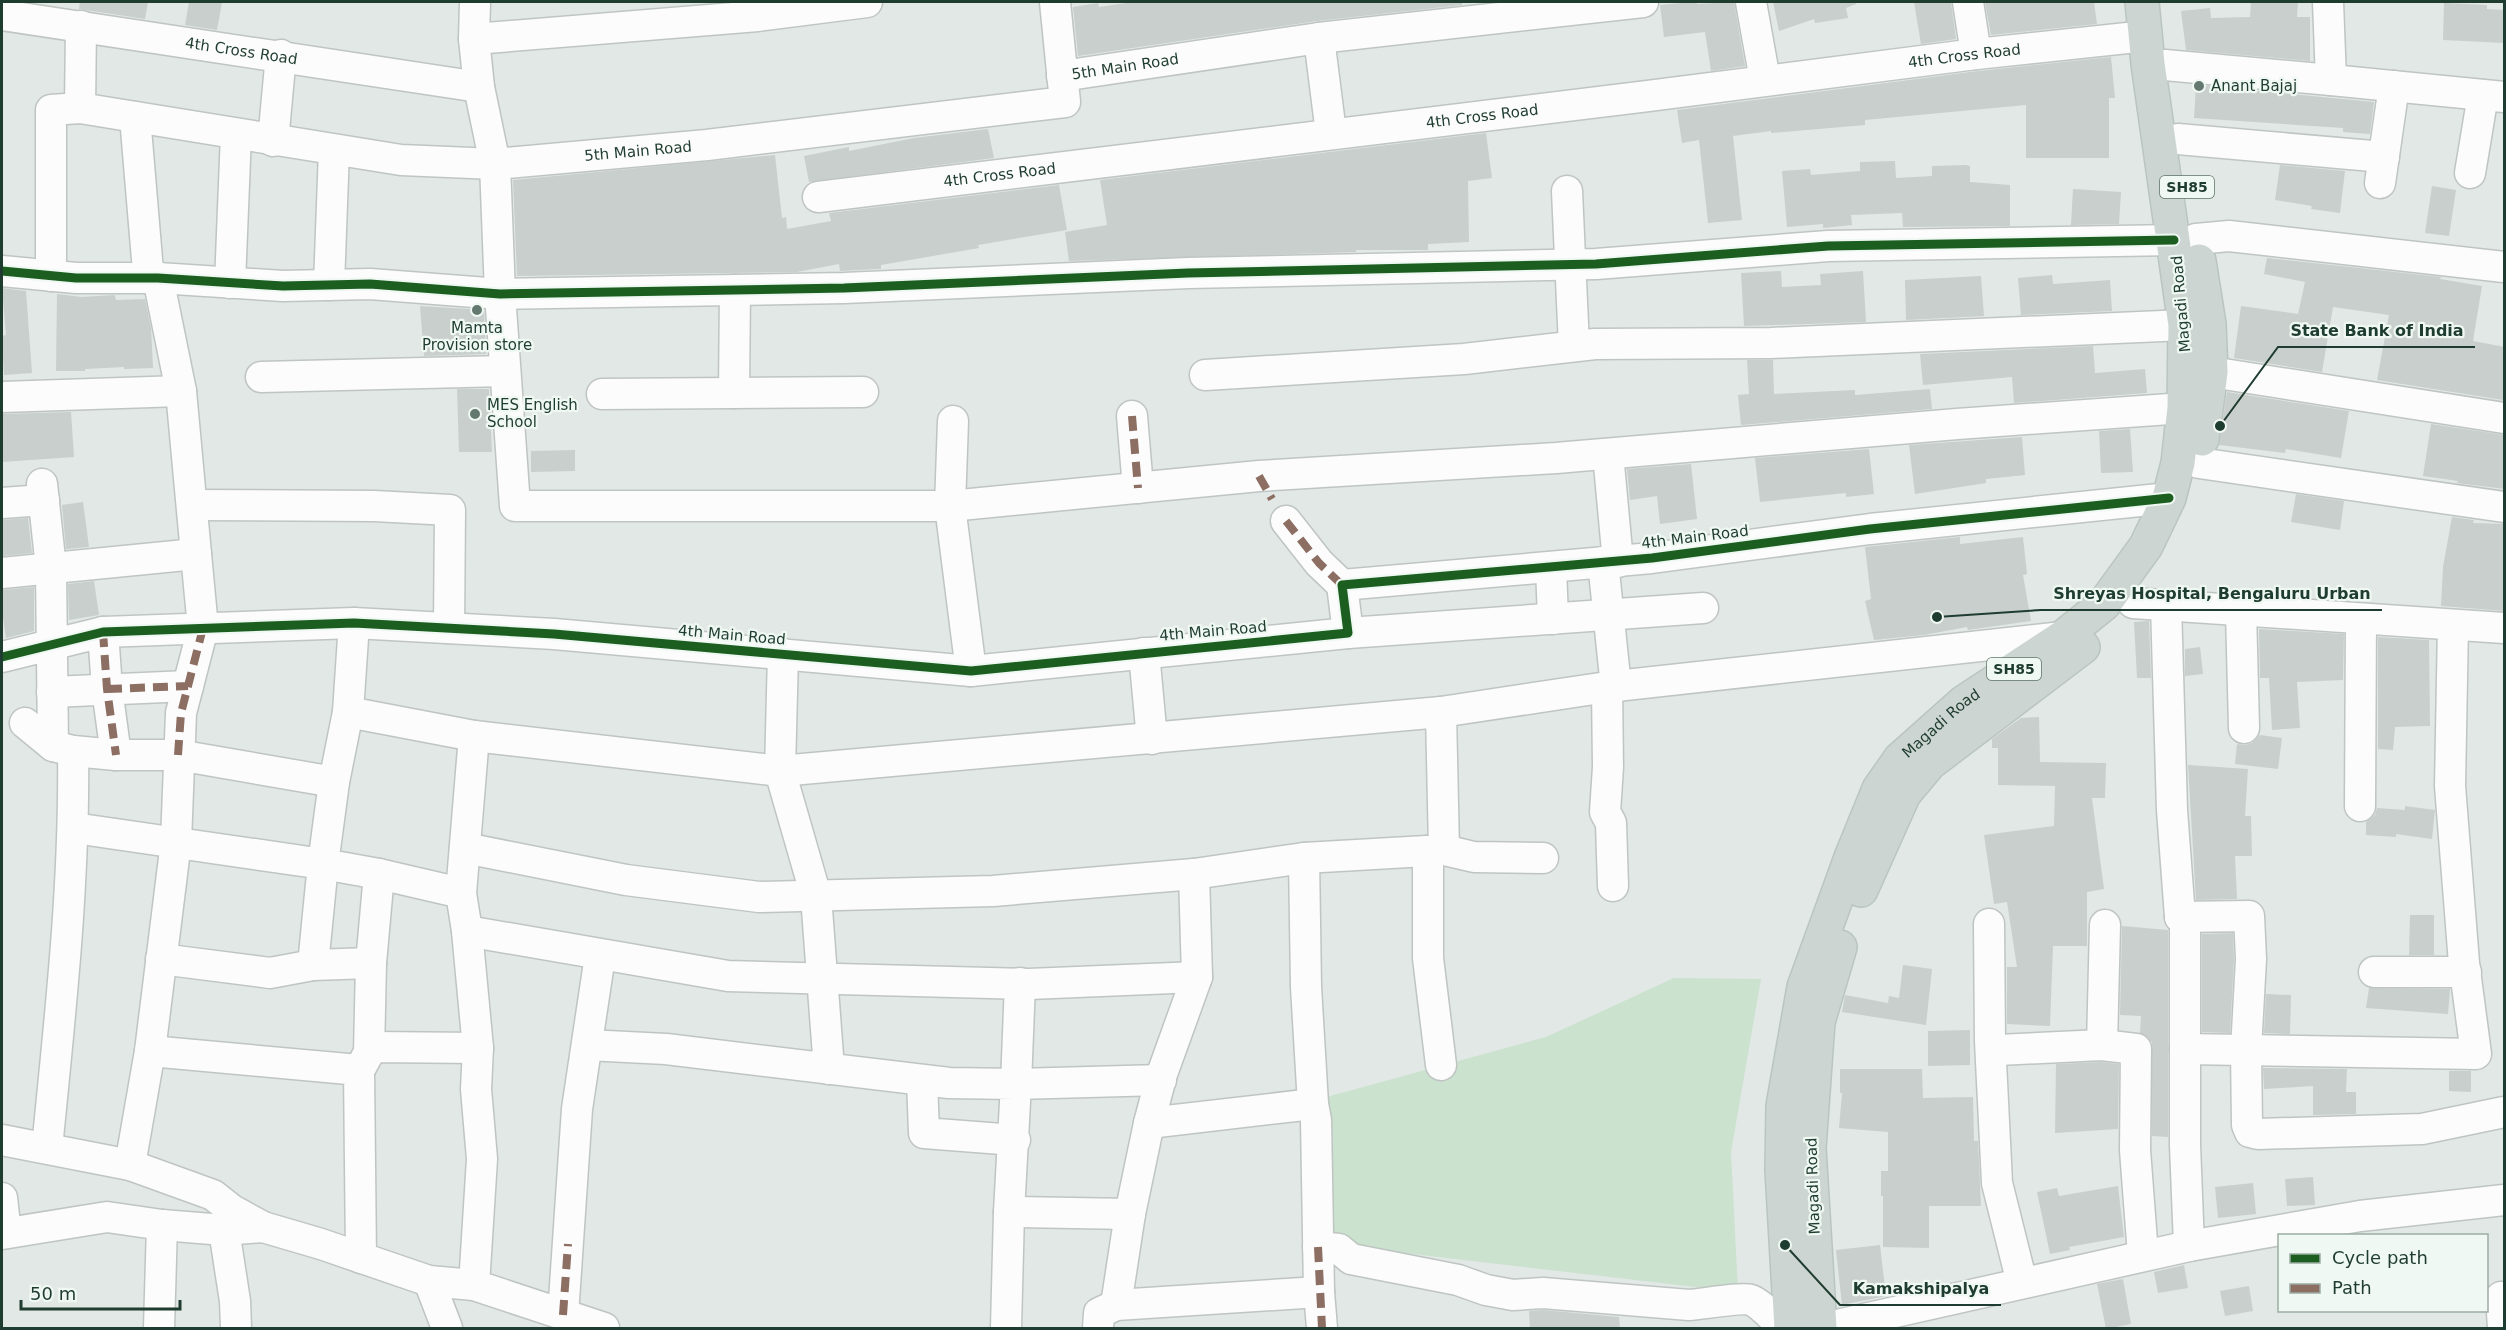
<svg xmlns="http://www.w3.org/2000/svg" width="2506" height="1330" font-family="'DejaVu Sans',sans-serif">
  <style>
    .green { fill: #cae2ce }
    .building { fill: #c9cfcc }
    .lines { fill: none; stroke-linecap: round; stroke-linejoin: round }
    .minor-casing { stroke: #bfc5c2; stroke-width: 33 }
    .major-casing { stroke: #bbc5c0; stroke-width: 36 }
    .minor { stroke: #fbfcfb; stroke-width: 30 }
    .major { stroke: #ccd5d1; stroke-width: 33 }
    .quiet { stroke: #8d6e63; stroke-width: 8; stroke-dasharray: 15 8; stroke-linecap: butt }
    .cycleway-casing { stroke: #eff8f2; stroke-width: 13 }
    .cycleway { stroke: #1b5e20; stroke-width: 9 }
    .poi-dot { fill: #63786f; stroke: #eff8f2; stroke-width: 2 }
    .labels { text-anchor: middle; stroke-width: 4.5; stroke-linejoin: round; paint-order: stroke }
    .shield { fill: #eff8f2; stroke: #5d746a; stroke-width: 1.5 }
    .shield-label { font-size: 14px; font-weight: bold; fill: #1f3c30 }
    .street-label { font-size: 15px; fill: #1f3c30; stroke: #eff8f2 }
    .poi-label { font-size: 15px; fill: #1f3c30; stroke: #eff8f2; text-anchor: start }
    .leader { fill: none; stroke: #1f3c30; stroke-width: 2 }
    .callout-dot { fill: #1f3c30; stroke: #eff8f2; stroke-width: 2 }
    .callout-label { font-size: 16px; text-anchor: middle; font-weight: bold; fill: #1f3c30; stroke: #eff8f2; stroke-width: 4.5; stroke-linejoin: round; paint-order: stroke }
  </style>
  <rect width="100%" height="100%" fill="#e2e8e5"/>
  <path class="green" d="M1674,978L1761,979L1731,1152L1738,1292L1328,1244L1323,1098L1546,1037Z"/>
  <path class="building" d="M80,2H148L145,19L79,9Z
    M189,2H222L217,30L185,25Z
    M1133,2H1462V5L1317,21L1078,56L1073,7L1098,3L1099,7Z
    M1692,2H1697V4L1734,2L1745,66L1711,71L1705,32L1664,37L1660,5Z
    M1773,2H1856V4L1846,8L1848,18L1815,23L1814,19L1779,31Z
    M1914,2H1951L1956,39L1921,44Z
    M1985,2H2094L2097,24L1991,35Z
    M2251,2H2298L2297,17H2310V61L2186,50L2181,11L2210,8L2211,18L2250,17Z
    M2444,3L2487,5V9L2505,10V43L2443,40Z
    M2111,57L2115,98H2109V158H2026V105L1865,120V125L1771,133V131L1733,136L1742,220L1708,223L1699,140L1682,143L1677,110L1978,71Z
    M2196,85L2374,102L2370,134L2343,132V128L2194,118Z
    M988,129L994,158L809,182L804,156L849,147V151L914,138Z
    M1486,133L1492,178L1468,181L1469,242L1428,244V250H1356V252L1069,261L1065,232L1107,225L1100,180Z
    M775,155L782,218L786,217L787,229L831,221L829,213L1059,185L1067,230L978,245L979,248L881,265V269H877L840,271L839,264L797,272L517,276L513,180Z
    M1895,161L1896,178L1932,176V166L1966,165L1970,166V182L2010,185V226L1903,227L1902,213L1851,215L1852,225L1823,228V224L1787,227L1782,171L1810,169L1811,175L1860,171V162Z
    M2280,165L2345,171L2340,213L2311,209L2312,206L2275,200Z
    M2432,186L2456,190L2449,236L2425,233Z
    M2073,189L2121,192L2119,224L2071,225Z
    M2267,258L2441,277L2440,279L2482,286L2473,341L2505,347L2503,400L2377,380L2389,315L2333,307L2322,372L2234,358L2241,306L2298,314L2305,282L2264,274Z
    M1781,271L1782,287L1821,285L1820,274L1863,271L1866,322L1744,326L1741,273Z
    M2052,275L2053,284L2110,280L2112,311L2021,315L2018,278Z
    M1981,276L1984,316L1906,320L1905,280Z
    M2,288L26,291L32,373L4,375L2,336L6,335Z
    M57,294L82,297L115,295L116,300L145,299L151,328L153,368L124,369V367L85,369V371H56Z
    M420,306L484,310L486,354L424,356Z
    M2093,346L2095,373L2145,369L2147,393L2014,403L2012,377L1923,385L1920,354Z
    M1747,360H1773L1774,394L1855,390V395L1930,389L1932,409L1741,425L1738,395L1749,394Z
    M457,389H489L492,452H459Z
    M2227,392L2349,411L2341,458L2286,449L2285,453L2219,445Z
    M71,412L74,457L2,462V414Z
    M2431,424L2505,435V489L2457,483L2458,481L2423,476Z
    M2130,429L2133,472L2101,473L2099,431Z
    M2022,437L2025,475L1986,479V483L1915,494L1909,445Z
    M1869,449L1874,494L1846,497V493L1760,502L1755,458Z
    M575,450V471L531,472V451Z
    M1691,464L1697,519L1660,524L1657,496L1630,500L1627,469Z
    M2296,494L2344,501L2340,530L2291,522Z
    M83,502L89,547L66,549L62,505Z
    M2452,517L2474,520L2473,523L2505,524V611L2441,606L2443,567Z
    M28,518L32,553L2,556V520Z
    M1960,537V544L2023,537L2027,574L2023,575L2031,621L1968,630L1967,627L1924,635L1874,640L1865,601L1871,599L1865,547Z
    M94,581L99,615L69,620L68,584Z
    M34,587V631L6,638L2,611V590Z
    M2149,621L2151,678H2137L2134,622Z
    M2259,629L2344,634L2343,680L2297,682L2300,728L2272,730L2269,678H2260Z
    M2378,637L2429,640L2430,726L2395,727L2393,750L2378,749Z
    M2200,647L2203,674L2185,676V649Z
    M2039,717L2040,762L2106,763L2105,798H2092L2104,889L2087,892V946H2053L2050,1026L2007,1024V967H2017L2007,902L1994,904L1984,835L2054,826L2055,786L1998,785V748H1992V739L2021,718Z
    M2260,735L2282,738L2278,769L2235,764L2237,744L2245,745L2252,743Z
    M2188,765L2248,769L2245,816H2251L2252,856H2235L2237,899L2196,900Z
    M2405,806L2435,810L2432,839L2396,834V837L2366,835V822L2375,815L2377,808L2405,810Z
    M2410,915H2434V955H2409Z
    M2122,926L2168,930V1137L2152,1136V1042L2140,1033L2141,1016L2120,1015Z
    M2233,933L2234,959L2230,1033L2202,1032V934Z
    M1903,965L1932,969L1926,1025L1842,1012L1845,995L1888,1003L1889,996L1899,998Z
    M2369,988L2450,989L2448,1014L2366,1008Z
    M2266,994L2291,995L2290,1034L2264,1033Z
    M1970,1030V1065L1928,1066V1031Z
    M2101,1062L2119,1064L2118,1129L2055,1133L2056,1064Z
    M2263,1068L2347,1069L2346,1092H2356V1114L2313,1115V1086L2264,1089Z
    M1840,1069H1922L1923,1098L1973,1097L1974,1141H1978L1981,1206H1929V1248L1883,1247V1196H1881V1171H1888V1132L1839,1128L1842,1093H1840Z
    M2449,1071H2471V1092L2449,1091Z
    M2313,1177L2315,1205L2287,1206L2285,1179Z
    M2253,1183L2256,1214L2218,1218L2215,1187Z
    M2118,1186L2124,1237L2069,1247L2070,1250L2050,1254L2037,1192L2057,1188L2059,1196Z
    M1880,1245L1886,1296L1842,1305L1836,1250Z
    M2184,1265L2188,1288L2158,1293L2154,1272Z
    M2123,1279L2131,1324L2106,1329L2097,1284Z
    M2249,1286L2253,1311L2225,1316L2220,1291Z
    M1543,1310L1619,1317L1620,1329H1530L1529,1311Z"/>
  <g class="lines">
    <defs>
      <g id="minor">
        <path d="M475,2L474,39L479,87L495,164L500,294L515,506H950L1259,476L1556,458L1957,424L2184,408"/>
        <path d="M1751,2L1765,80"/>
        <path d="M1968,2L1976,54"/>
        <path id="s1" d="M2,15L479,87"/>
        <path d="M1319,38L1331,133"/>
        <path d="M474,39L758,16L867,2"/>
        <path d="M2165,65L2331,80L2328,2"/>
        <path id="s2" d="M1062,76L1319,38L1643,2"/>
        <path d="M2331,80L2504,97"/>
        <path d="M80,108L81,26"/>
        <path d="M2178,139L2384,157"/>
        <path d="M273,141L281,55"/>
        <path d="M2470,173L2483,95"/>
        <path d="M2380,183L2394,86"/>
        <path d="M1567,191L1574,346"/>
        <path id="s3" d="M818,197L1648,96L1976,54L2146,36"/>
        <path d="M2196,239L2229,236L2504,267"/>
        <path d="M2,271L76,278H158L283,286L370,284L500,294L844,288L1188,273L1596,264L1828,246L2174,240"/>
        <path id="s4" d="M51,276V110L80,108L401,160L495,164L707,145L1065,102L1055,2"/>
        <path d="M230,283L236,134"/>
        <path d="M329,285L334,150"/>
        <path d="M2211,372L2504,418"/>
        <path d="M1205,375L1464,359L1595,344L1771,343L2185,325"/>
        <path d="M261,377L505,371"/>
        <path d="M734,393L735,290"/>
        <path d="M602,394L863,392"/>
        <path d="M2,397L181,391"/>
        <path d="M1132,416L1138,488"/>
        <path d="M953,421L950,506L971,671"/>
        <path d="M1608,454L1618,562"/>
        <path d="M2199,463L2504,507"/>
        <path d="M42,484L51,568L53,746"/>
        <path d="M2,503L44,500"/>
        <path d="M193,505L374,506L450,510L449,628"/>
        <path d="M1286,521L1319,563L1342,585"/>
        <path d="M1603,562L1616,687"/>
        <path d="M1551,567L1553,619"/>
        <path d="M2,573L196,554L181,391L158,278L148,271L135,117"/>
        <path d="M1342,585L1652,558L1870,529L2169,498"/>
        <path d="M2133,603L2504,628"/>
        <path d="M2166,605L2172,810L2180,917L2185,922V1145L2189,1246"/>
        <path d="M2241,611L2244,728"/>
        <path d="M354,623L348,712L334,782L323,864L379,874"/>
        <path d="M103,632L107,689L116,755"/>
        <path d="M1348,633L1703,608"/>
        <path d="M1144,653L1152,739"/>
        <path d="M783,654L780,771L816,896L829,1069"/>
        <path d="M2,657L103,632L354,623L554,634L971,671L1348,633L1342,585"/>
        <path d="M1607,687L1608,767L1605,812L1611,823L1613,886"/>
        <path d="M52,692L188,686"/>
        <path d="M348,712L474,736L780,771L1441,712L1607,687L2063,637L2066,639"/>
        <path d="M25,723L53,746L73,751L116,755H178L334,782"/>
        <path d="M2360,806L2361,620"/>
        <path d="M74,828L323,864L313,965L270,973L161,959"/>
        <path d="M465,848L626,880L759,897L993,891L1194,874L1304,858L1444,850L1441,712"/>
        <path d="M1444,850L1474,857L1543,858"/>
        <path d="M1428,851V958L1441,1065"/>
        <path d="M1304,858L1306,987L1313,1104L1316,1120L1319,1292L1322,1328"/>
        <path d="M2180,917L2249,916L2251,959L2246,1050L2247,1125L2250,1132L2258,1134L2422,1129L2504,1112"/>
        <path d="M1989,924L1990,1041L1997,1183L2022,1283"/>
        <path d="M467,931L728,976L1029,984L1197,977"/>
        <path d="M313,965L371,963"/>
        <path d="M2374,972H2466"/>
        <path d="M1020,983L1016,1084L1161,1080"/>
        <path d="M587,1045L666,1049L949,1083L1016,1084L1009,1212L1006,1328"/>
        <path d="M2102,1045L2105,925"/>
        <path d="M1992,1048L1998,1050L2102,1045L2136,1049L2135,1150L2143,1255"/>
        <path d="M2185,1049L2476,1054L2464,963L2450,786L2453,625"/>
        <path d="M150,1051L359,1070L361,1258"/>
        <path d="M369,1053L371,963L379,874L461,893"/>
        <path d="M361,1067L372,1047L478,1048"/>
        <path d="M922,1080L924,1133L1015,1140"/>
        <path d="M1149,1123L1313,1104"/>
        <path d="M2,1140L130,1165L213,1195L232,1210L263,1227L321,1244L429,1281L474,1285L604,1328"/>
        <path d="M47,1148C60,1016 75,884 73,751"/>
        <path d="M130,1165L150,1051L176,842L181,713L203,628L196,554"/>
        <path d="M2,1198L6,1233"/>
        <path d="M232,1211L224,1230L235,1301L236,1328"/>
        <path d="M1009,1212L1130,1214"/>
        <path d="M2,1234L107,1217L162,1225L224,1230L263,1227"/>
        <path d="M1318,1247L1339,1249L1351,1259L1458,1280L1486,1290L1513,1295L1543,1293L1689,1305C1703,1304 1741,1297 1751,1300C1763,1305 1774,1320 1784,1328"/>
        <path d="M429,1281L447,1328"/>
        <path d="M474,1285L482,1159L476,1089L478,1048L467,931L461,893L474,736"/>
        <path d="M2501,1297L2503,1328"/>
        <path d="M1116,1305L1319,1292"/>
        <path d="M563,1315L577,1109L600,956"/>
        <path d="M159,1328L162,1225"/>
        <path d="M1098,1328L1099,1313L1116,1305L1130,1214L1149,1123L1162,1074L1197,977L1194,874"/>
        <path d="M1824,1328L2189,1246L2360,1216L2504,1200"/>
      </g>
      <g id="major">
        <path d="M2199,261L2209,324L2211,372L2202,439"/>
        <path d="M1861,890L1904,794L1930,763L2083,647"/>
        <path id="s5" d="M1791,1328L1782,1170L1783,1106L1804,987L1852,855L1879,789L1900,759L1964,702L2063,637L2104,604L2146,546L2169,498L2178,463L2184,408L2185,325L2148,64L2142,2"/>
        <path d="M1820,1328L1809,1148L1818,1022L1840,947"/>
      </g>
    </defs>
    <use href="#minor" class="minor-casing"/>
    <use href="#major" class="major-casing"/>
    <use href="#minor" class="minor"/>
    <use href="#major" class="major"/>
    <path class="quiet" d="M1132,416L1138,488
      M1259,476L1272,499
      M1286,521L1319,563L1342,585
      M103,632L107,689L116,755
      M107,689L188,686
      M178,755L181,713L203,628
      M1318,1247L1322,1328
      M563,1315L568,1244"/>
    <defs>
      <path id="cycleway" d="M2,271L76,278H158L283,286L370,284L500,294L844,288L1188,273L1596,264L1828,246L2174,240
        M2,657L103,632L354,623L554,634L971,671L1348,633L1342,585L1652,558L1870,529L2169,498"/>
    </defs>
    <use href="#cycleway" class="cycleway-casing"/>
    <use href="#cycleway" class="cycleway"/>
  </g>
  <g class="poi-dot">
    <circle cx="2199" cy="86" r="6"/>
    <circle cx="477" cy="310" r="6"/>
    <circle cx="475" cy="414" r="6"/>
  </g>
  <g class="labels">
    <g class="shield">
      <rect x="2160" y="176" width="54" height="22" rx="4.5"/>
      <rect x="1987" y="658" width="54" height="22" rx="4.5"/>
    </g>
    <g class="shield-label">
      <text x="2187" y="192">SH85</text>
      <text x="2014" y="674">SH85</text>
    </g>
    <g class="street-label">
      <text dy="5" stroke="none"><textPath href="#s1" startOffset="242">4th Cross Road</textPath></text>
      <text dy="5" stroke="none"><textPath href="#s3" startOffset="1155">4th Cross Road</textPath></text>
      <text dy="5" stroke="none"><textPath href="#s2" startOffset="64">5th Main Road</textPath></text>
      <text dy="5" stroke="none"><textPath href="#s3" startOffset="669">4th Cross Road</textPath></text>
      <text dy="5" stroke="none"><textPath href="#s4" startOffset="758">5th Main Road</textPath></text>
      <text dy="5" stroke="none"><textPath href="#s3" startOffset="183">4th Cross Road</textPath></text>
      <text transform="translate(2181 304) rotate(-95)" y="5">Magadi Road</text>
      <text transform="translate(1695 537) rotate(-7)" y="5">4th Main Road</text>
      <text transform="translate(1213 631) rotate(-5)" y="5">4th Main Road</text>
      <text transform="translate(732 635) rotate(5)" y="5">4th Main Road</text>
      <text dy="5" stroke="none"><textPath href="#s5" startOffset="646">Magadi Road</textPath></text>
      <text transform="translate(1813 1186) rotate(-92)" y="5">Magadi Road</text>
    </g>
    <g class="poi-label">
      <text x="2211" y="91">Anant Bajaj</text>
      <text x="477" y="333" text-anchor="middle">Mamta<tspan x="477" dy="17">Provision store</tspan></text>
      <text x="487" y="410">MES English<tspan x="487" dy="17">School</tspan></text>
    </g>
  </g>
  <path class="leader" d="M2220 426L2278 347H2475M1937 617L2041 610H2382M1785 1245L1840 1305H2001"/>
  <g class="callout-dot">
    <circle cx="2220" cy="426" r="6"/>
    <circle cx="1937" cy="617" r="6"/>
    <circle cx="1785" cy="1245" r="6"/>
  </g>
  <g class="callout-label">
    <text x="2377" y="336">State Bank of India</text>
    <text x="2212" y="599">Shreyas Hospital, Bengaluru Urban</text>
    <text x="1921" y="1294">Kamakshipalya</text>
  </g>
  <rect width="2506" height="1330" fill="none" stroke="#1f3c30" stroke-width="6"/>
  <rect x="2278" y="1234" width="210" height="78" fill="#eff8f2" stroke="#9cada4" stroke-width="1.5"/>
  <rect x="2290" y="1254" width="30" height="9" fill="#1b5e20" stroke="#9cada4" stroke-width="1.5"/>
  <text x="2332" y="1264" font-size="18" fill="#1f3c30">Cycle path</text>
  <rect x="2290" y="1284" width="30" height="9" fill="#8d6e63" stroke="#9cada4" stroke-width="1.5"/>
  <text x="2332" y="1294" font-size="18" fill="#1f3c30">Path</text>
  <path d="M21 1300v9h159v-9" fill="none" stroke="#1f3c30" stroke-width="3"/>
  <text x="30" y="1300" font-size="18" fill="#1f3c30" stroke="#eff8f2" stroke-width="4.5" paint-order="stroke">50 m</text>
</svg>
